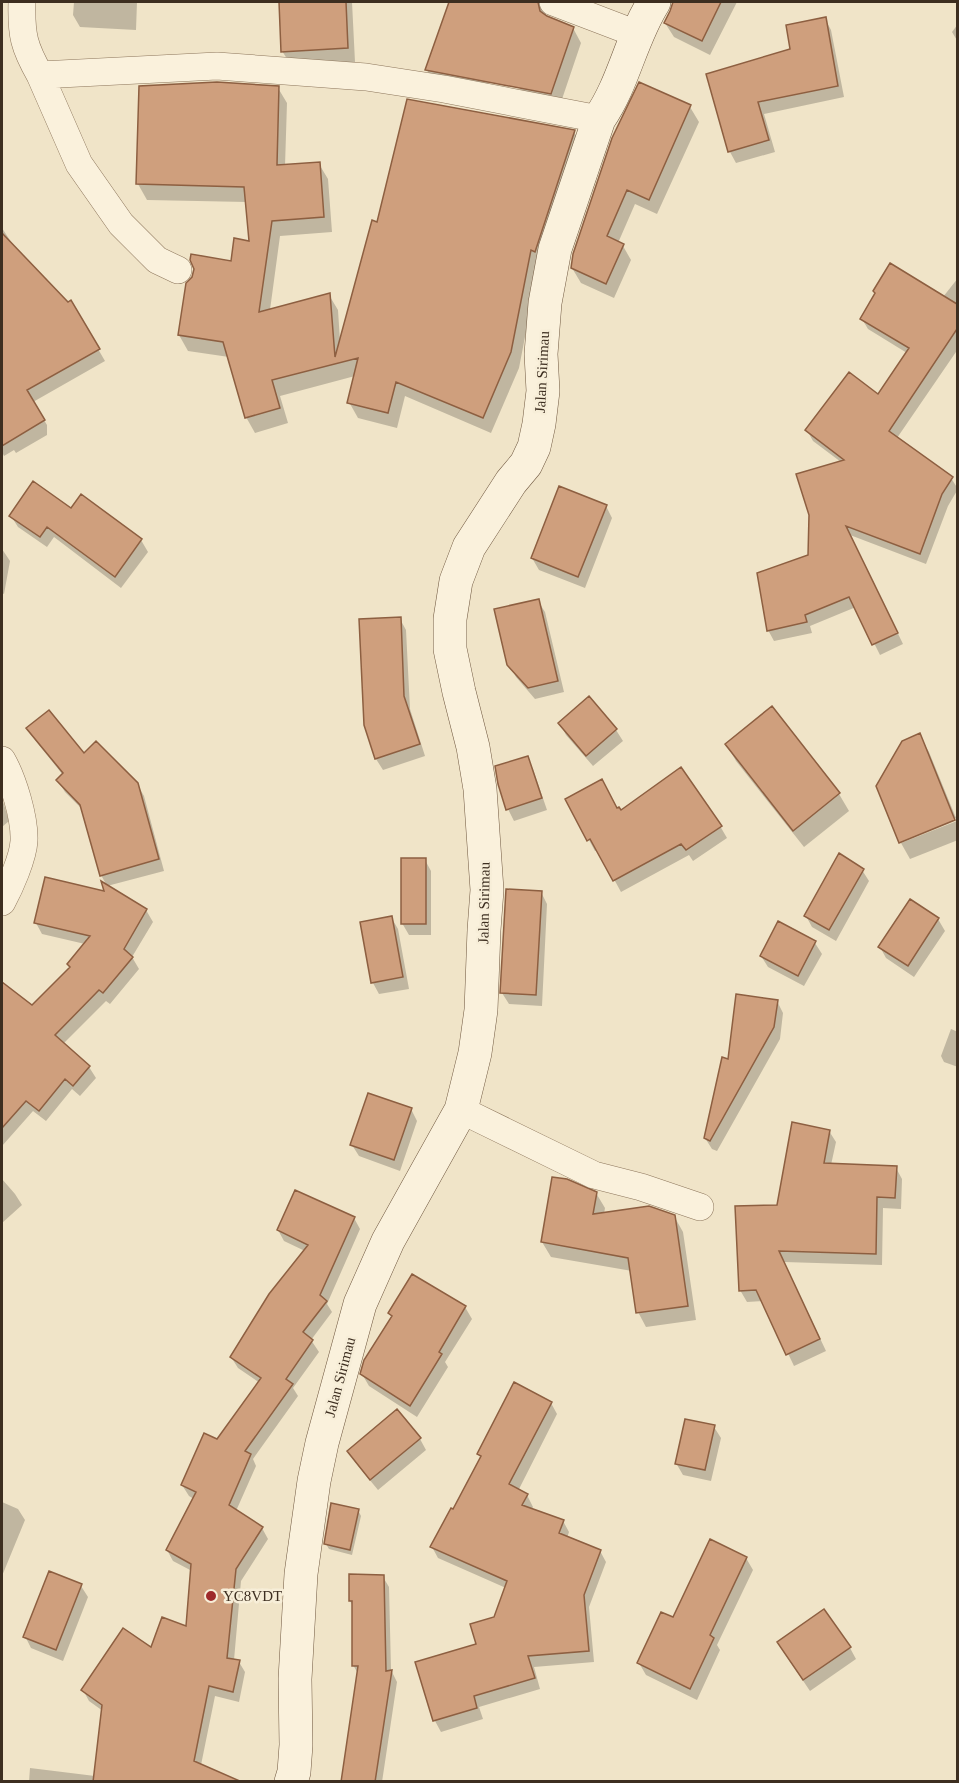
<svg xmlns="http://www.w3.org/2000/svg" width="959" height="1783" font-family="Georgia,serif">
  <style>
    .shadow { fill: #0003 }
    .building { fill: #cf9f7d; stroke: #8d5f41; stroke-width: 1.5 }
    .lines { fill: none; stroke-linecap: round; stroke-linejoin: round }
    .street-casing { stroke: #8d765c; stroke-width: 28 }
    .secondary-casing { stroke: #6f573f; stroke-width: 34 }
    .street { stroke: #faf1dc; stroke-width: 27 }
    .secondary { stroke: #faf1dc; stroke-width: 33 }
    .poi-dot { fill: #9e2a2b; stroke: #f7eed8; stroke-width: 2 }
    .labels { text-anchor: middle; stroke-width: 5; stroke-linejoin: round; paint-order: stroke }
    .street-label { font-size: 15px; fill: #3d2e20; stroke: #f7eed8 }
    .poi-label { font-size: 15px; fill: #3d2e20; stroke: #f7eed8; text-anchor: start }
  </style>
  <rect width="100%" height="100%" fill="#f0e4c8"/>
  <path class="shadow" d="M74,2H137L136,30L80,27L73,15Z
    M280,2H352L355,62L291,65L282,51Z
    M451,2H485L489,96L436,87L427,70Z
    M521,2H558L546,11V16L573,28L581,43L559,108L527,102L519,87Z
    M674,2H737L710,55L674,37L665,23Z
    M825,19L831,30L844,97L764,114L775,152L736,163L730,152L710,84L792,50Z
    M958,24V42L952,32Z
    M278,88L287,103L285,166L319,164L328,179L332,232L280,236L270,310L329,295L338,310L340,341L378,223L574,132L583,147L539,264L519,368L491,433L405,396L397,428L358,418L349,402L355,376L280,396L288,423L255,433L246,417L229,357L188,351L179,335L232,262L251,242L247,202L147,200L138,184Z
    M690,107L699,122L657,214L635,204L618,243L623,246L631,260L614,298L581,283L572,268L575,254Z
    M2,228L15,248L69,306H73L105,361L33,402L47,425V435L16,453L14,450L4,456L2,452V343L20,331L2,298Z
    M958,278V349L897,438L951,478L958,489L948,506L926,564L850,535L903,644L880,655L856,607L810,626L812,633L774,641L768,630L810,556L841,462L813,441L807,430L878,396L907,353L868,329L862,319L943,297Z
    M82,496L141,540L148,552L121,588L54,537L47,547L18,527L11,516L71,511Z
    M606,506L612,518L585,588L539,570L532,558Z
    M2,549L10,561L4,594L2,593Z
    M538,601L545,612L564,692L535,699L516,677L509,664Z
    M400,619L406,630L410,709L425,756L383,770L376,759L366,725Z
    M772,708L839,794L849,811L804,847L736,761L727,745Z
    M560,723L616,730L623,741L593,766L566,735Z
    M28,728L84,755L137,784L144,796L164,871L107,886L101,875L84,811L65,792L58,781L63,775L35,740Z
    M919,735L929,752L956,818L900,841Z
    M527,757L533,769L547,810L514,821L508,809Z
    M2,798L9,821L2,827Z
    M567,800L620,812L720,826L727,838L693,861L689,855L621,892L598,850L595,851Z
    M957,821L958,840L910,859L901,843Z
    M425,860L431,871V935H409L402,923Z
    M862,870L869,881L836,941L812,927L806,916Z
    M103,884L146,910L153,922L132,957L139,969L110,1004L106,1001L63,1044L89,1067L96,1078L80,1096L72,1089L46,1121L33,1111L2,1146V1052L14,1037L2,1027V983L33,1007L71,968L85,944L42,934L36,923L106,893Z
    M541,892L547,904L542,1006L509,1004L502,993Z
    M391,917L398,929L409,989L379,994L373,983L362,923Z
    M938,919L945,931L914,977L886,958L880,947Z
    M815,943L822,954L804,986L768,967L761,956Z
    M777,1001L783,1013L780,1039L717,1151L712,1149L705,1138L729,1061Z
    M951,1029L958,1032V1067L944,1062L941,1056Z
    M411,1109L417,1121L400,1171L359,1156L352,1145Z
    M829,1131L836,1142L831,1165L896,1168L902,1179L901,1209L883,1208L882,1265L784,1262L826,1351L794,1366L763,1301L747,1302L740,1290L778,1206Z
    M2,1179L15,1194L22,1205L2,1223Z
    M596,1193L605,1208L604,1214L674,1216L683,1232L696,1320L646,1327L638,1312L632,1271L551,1257L542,1242Z
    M354,1218L360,1229L327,1304L332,1312L311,1340L319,1352L293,1388L298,1396L253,1459L256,1466L236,1511L262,1528L268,1539L241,1581L234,1660L239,1662L245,1672L239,1702L215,1696L201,1765L212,1782H29L30,1768L95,1776L103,1711L89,1701L83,1690L188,1628L192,1571L173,1561L167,1550L194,1499L189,1496L182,1485L218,1441L260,1383L238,1368L231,1357L305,1251L284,1241L278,1230Z
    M465,1307L472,1319L445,1362L448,1367L417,1417L369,1386L362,1374L393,1318L390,1313Z
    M551,1403L557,1414L518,1491L527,1495L533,1507L531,1510L563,1521L569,1532L567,1538L600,1551L606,1562L589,1607L594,1662L534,1667L540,1689L479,1707L483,1719L441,1732L435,1721L417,1663L478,1645L495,1618L506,1588L438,1558L432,1547L454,1511L481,1459L479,1454Z
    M714,1427L721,1438L711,1481L683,1475L676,1463Z
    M420,1439L426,1450L378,1490L355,1462L349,1451Z
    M2,1502L18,1509L25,1520L2,1576Z
    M358,1510L361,1516L352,1555L329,1549L326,1544Z
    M746,1558L753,1570L717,1645L720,1650L697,1700L646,1675L639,1663L673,1619Z
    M383,1577L389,1587L391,1670L397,1682L382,1782H343L359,1675L353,1665V1606L350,1601Z
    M81,1586L88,1597L63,1661L31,1648L25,1636Z
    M850,1648L856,1659L810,1691L785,1654Z"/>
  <path class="building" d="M279,2H346L348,48L281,52Z
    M449,2H538L540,11L547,16L574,27L551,94L425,70Z
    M673,2H721L702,41L664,23L670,11Z
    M826,17L838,86L758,102L769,140L728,152L706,74L790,49L786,25Z
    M217,82L279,86L277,165L320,162L324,217L272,221L259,312L330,293L335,357L372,220L377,222L407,99L575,130L535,252L531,250L511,352L483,418L396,382L388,413L347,403L358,358L272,380L280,408L245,418L223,342L178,335L186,283L192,277L194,269L190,260L191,254L231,261L234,238L249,241L244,187L136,184L139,86Z
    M639,82L691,105L649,200L627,190L607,236L624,244L606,284L571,268L573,254L612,138Z
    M2,233L68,302L71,300L100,349L27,390L45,420L2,446Z
    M890,263L957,304V329L889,431L953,477L942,494L920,554L846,526L898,633L872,645L849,597L805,615L807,622L767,631L757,573L808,555L809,515L796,474L844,460L805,430L849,372L878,394L909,348L860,319L875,293L873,291Z
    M33,481L71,508L81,494L142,539L115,577L47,527L40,537L9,516Z
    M559,486L607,505L578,577L531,558Z
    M539,599L558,681L528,688L507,665L494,609Z
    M401,617L404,696L420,744L375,759L364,725L359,619Z
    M589,696L617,729L586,756L558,723Z
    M772,706L840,793L793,831L725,744Z
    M49,710L84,753L96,741L138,783L159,859L100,876L80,805L56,780L63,773L26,728Z
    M920,733L955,820L899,843L876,786L902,741Z
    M528,756L542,798L506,810L498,784L495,766Z
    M681,767L722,826L686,850L681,844L613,881L590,839L587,841L565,799L602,779L617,808L619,807L621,810Z
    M839,853L864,869L829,930L804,916Z
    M401,858H426V924H401Z
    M45,877L104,891L101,881L147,909L124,949L133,957L103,993L99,990L55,1035L90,1066L73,1086L65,1079L39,1111L26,1101L2,1128V982L32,1005L70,967L67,964L90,936L34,923Z
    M506,889L542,891L536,995L500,993Z
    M910,899L939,918L908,966L878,947Z
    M392,916L403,977L371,983L360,922Z
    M778,921L816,941L798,976L760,956Z
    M736,994L778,1000L774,1027L710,1141L704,1138L722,1057L728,1059Z
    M368,1093L412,1108L394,1160L350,1145Z
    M792,1122L830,1130L824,1163L897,1166L895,1198L877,1197L876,1254L779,1251L820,1339L786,1355L756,1290L739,1291L735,1206L777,1205Z
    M552,1177L567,1179L597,1192L593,1214L649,1206L675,1215L688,1306L636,1313L628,1258L541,1242Z
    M295,1190L355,1217L320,1295L327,1301L303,1332L313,1340L286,1379L293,1384L245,1451L251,1454L229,1505L263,1527L236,1569L227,1658L240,1660L233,1692L209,1686L194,1761L242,1782H93L102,1705L81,1690L123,1628L151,1647L162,1617L186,1626L191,1564L166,1550L196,1492L181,1485L204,1433L217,1439L261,1378L230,1357L269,1294L308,1245L277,1230Z
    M412,1274L466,1306L439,1352L442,1354L410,1406L360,1374L364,1360L392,1316L388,1313Z
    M514,1382L552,1402L509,1484L528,1494L522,1505L564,1520L559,1533L601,1550L584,1595L589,1651L528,1656L535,1678L474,1696L477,1708L433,1721L415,1662L476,1644L470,1624L494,1617L507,1581L430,1547L451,1508L453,1509L481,1456L477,1454Z
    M397,1409L421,1438L370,1480L347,1451Z
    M685,1419L715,1425L705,1470L675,1464Z
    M331,1503L359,1509L350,1550L324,1544Z
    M710,1539L747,1557L710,1635L714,1638L690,1689L637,1663L661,1612L673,1617Z
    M49,1571L82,1584L56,1650L23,1637Z
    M349,1574L384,1575L386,1671L392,1670L375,1782H341L358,1666H352V1601H349Z
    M824,1609L851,1647L803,1680L777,1642Z"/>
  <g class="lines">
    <defs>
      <path id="street" d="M22,2C21,35 24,47 40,75
        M553,2L637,34
        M178,270L157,260L121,224L79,164L40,75L217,66L366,77L444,89L599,119
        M2,760C13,779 25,818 24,841C23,858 10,887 2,902
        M461,1110L594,1175L641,1187L700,1207"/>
      <path id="secondary" d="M291,1782L294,1772L296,1745L295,1679L301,1574L314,1481L322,1443L360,1304L388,1241L461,1110L475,1053L481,1010L484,930L487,890L480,789L473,747L459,692L450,649V619L456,581L469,547L511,482L526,464L534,447L539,424L543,391L541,354L545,303L555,249L599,119C624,83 631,38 654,2"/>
    </defs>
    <use href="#street" class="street-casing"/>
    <use href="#secondary" class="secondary-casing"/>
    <use href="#street" class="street"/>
    <use href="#secondary" class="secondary"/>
  </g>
  <circle class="poi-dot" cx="211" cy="1596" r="6"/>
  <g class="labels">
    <g class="street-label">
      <text transform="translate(542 372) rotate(-87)" y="5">Jalan Sirimau</text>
      <text transform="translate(484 903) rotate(-89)" y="5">Jalan Sirimau</text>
      <text transform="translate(340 1377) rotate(-75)" y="5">Jalan Sirimau</text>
    </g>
    <g class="poi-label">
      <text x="223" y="1601">YC8VDT</text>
    </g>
  </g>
  <rect width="959" height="1783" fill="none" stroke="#3d2e20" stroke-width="6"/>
</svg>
